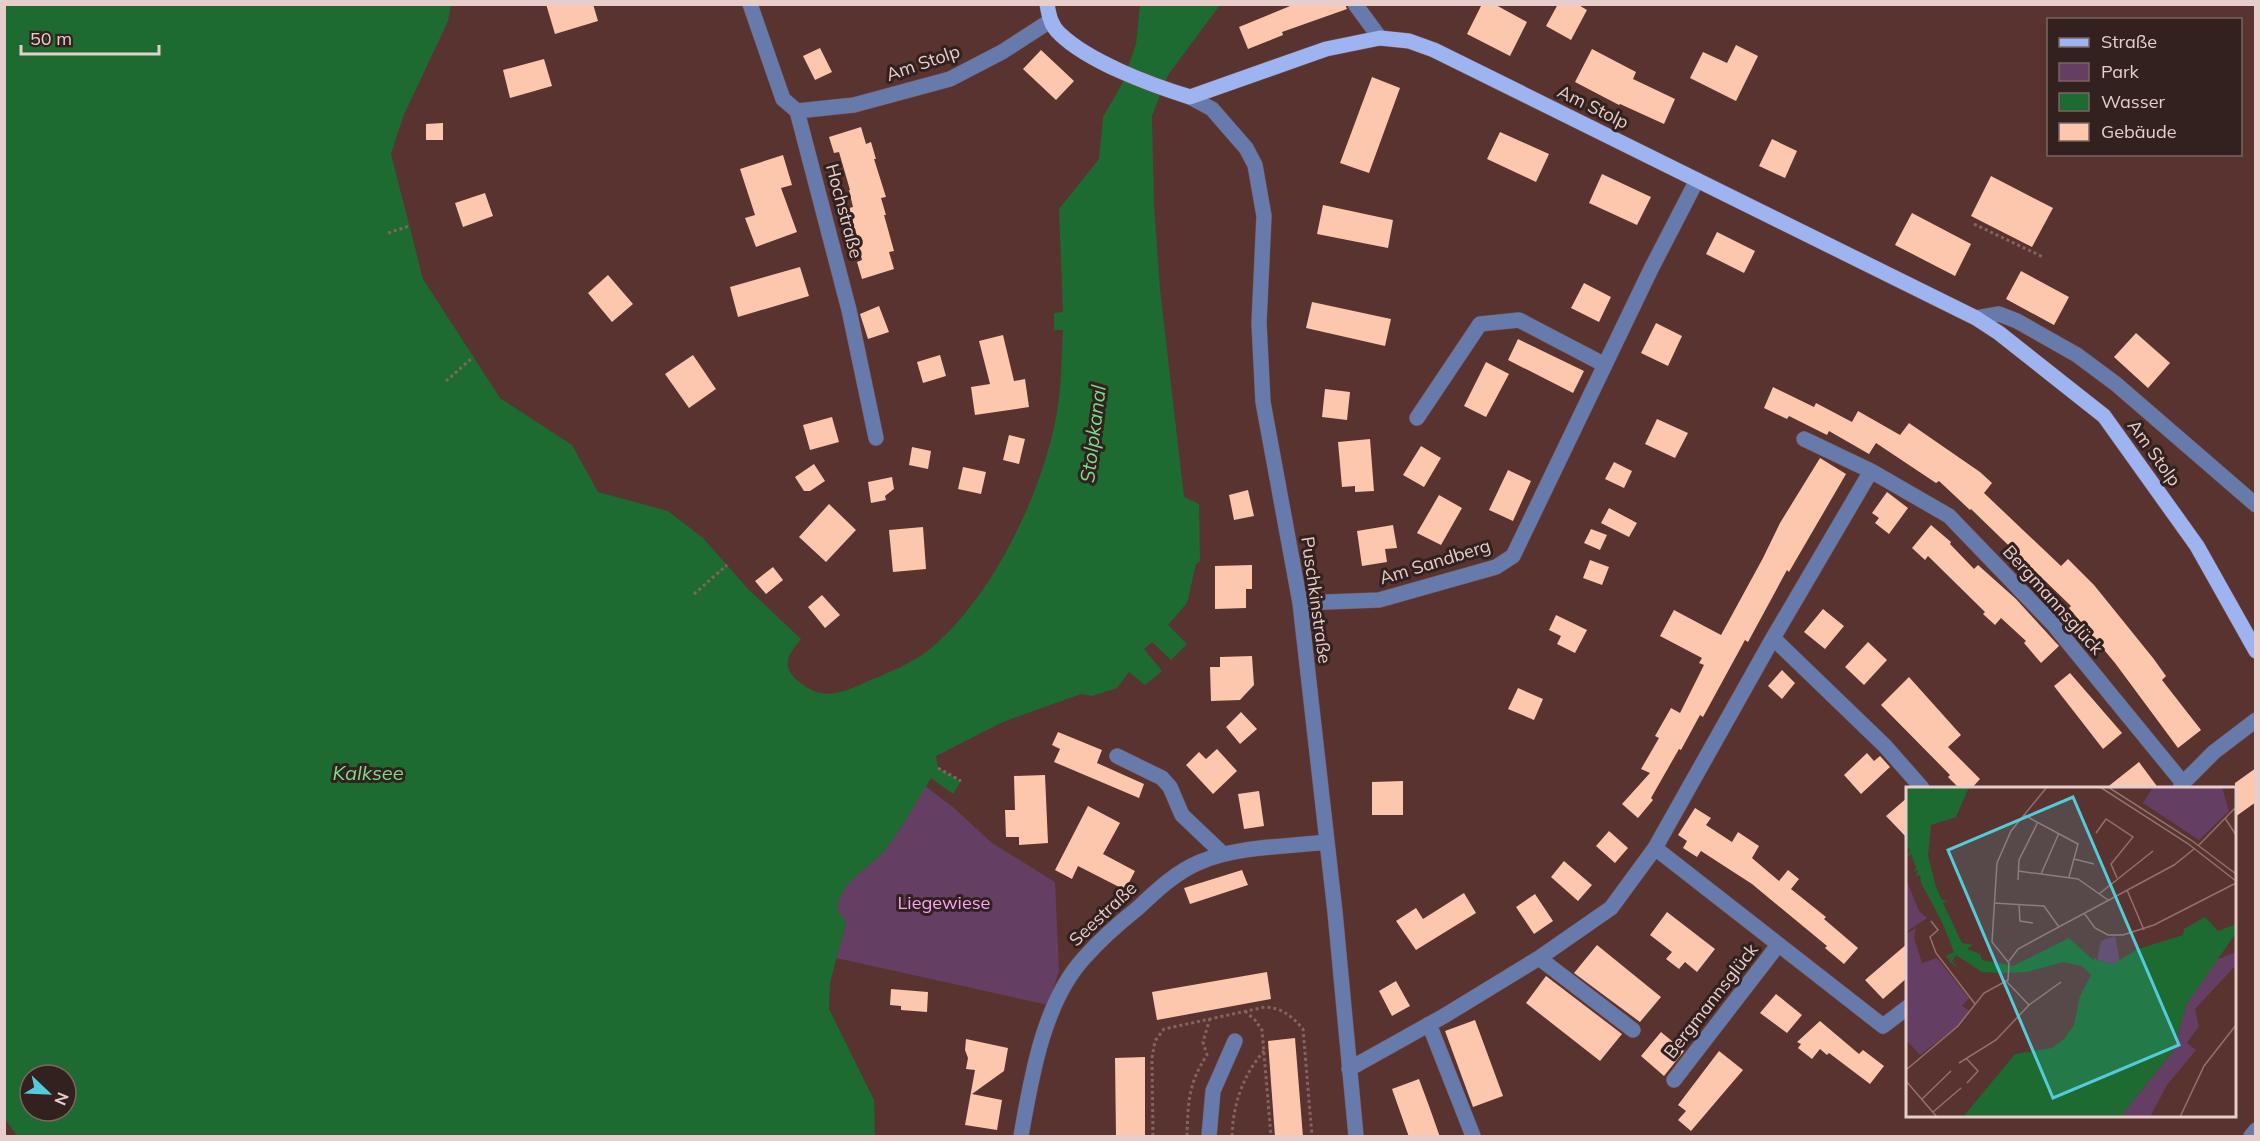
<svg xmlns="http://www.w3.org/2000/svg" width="2260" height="1141" font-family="Mulish,sans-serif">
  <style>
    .green { fill: #653e64 }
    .water { fill: #1d6b30; fill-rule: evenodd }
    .building { fill: #fcc7ad }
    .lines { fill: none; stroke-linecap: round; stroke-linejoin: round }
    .minor-casing { stroke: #75524e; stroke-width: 16 }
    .major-casing { stroke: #75524e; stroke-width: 16 }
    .path { stroke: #85635f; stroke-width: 3; stroke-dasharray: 3 3; stroke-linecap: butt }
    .minor { stroke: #677aac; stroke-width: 15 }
    .major { stroke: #9db4f1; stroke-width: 15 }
    .labels { text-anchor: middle; stroke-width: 6; stroke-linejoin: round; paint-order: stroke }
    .street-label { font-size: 18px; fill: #e7cecb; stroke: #32211e }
    .park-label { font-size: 18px; fill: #fba4f9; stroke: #32211e }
    .water-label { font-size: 20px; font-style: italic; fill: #7bdd8b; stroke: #32211e }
    .inset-road { fill: none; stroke: #92716d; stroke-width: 1.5 }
    .view { fill: #53cbdb; fill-opacity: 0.15; stroke: #53cbdb; stroke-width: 3 }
    .inset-edge { fill: none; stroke: #e7cecb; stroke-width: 3 }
  </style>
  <rect width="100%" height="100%" fill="#59332f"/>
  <path class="green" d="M925,786L953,807L992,843L1055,882L1059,971L1048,1005L836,958L846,923L836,910C839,880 872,868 888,846C902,828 913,806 925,786Z"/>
  <path class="water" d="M5,5H451L448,21L403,117L391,154L423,279L500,398L572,445L598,492L668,511L703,538L748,589L801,639C786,657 780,668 802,684C828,703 847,690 873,679C892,671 914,662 930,649C993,597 1043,492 1057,412C1062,385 1061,357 1063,330H1054V313L1063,312L1059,209L1099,159L1103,117L1122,84L1136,44L1140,5H1220L1168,75L1152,116L1154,205L1160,289L1184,497L1199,504L1200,561L1196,564L1187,603L1168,625L1187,644L1171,660L1152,642L1144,649L1162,671L1145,685L1129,672L1117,688L1092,696L1081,694L1003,722L936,756L938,768L961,781L953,794L931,778C917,800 904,825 888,846C872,868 839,880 837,910L846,922L830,983L829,1009L874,1100L875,1136H17L5,1119ZM30,1075H66V1111H30Z"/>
  <path class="building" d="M546,4H593L598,21L555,34Z
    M1295,4H1345L1347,9L1282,32L1283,35L1248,49L1239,27Z
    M1482,4H1494L1527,22L1510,56L1467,34Z
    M1558,4H1577L1587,10L1571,40L1546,26Z
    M1736,45L1758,56L1736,101L1690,78L1703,52L1727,63Z
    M820,48L832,72L815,80L803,56Z
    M1592,49L1636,72L1633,79L1675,99L1664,124L1620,104L1619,105L1575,82Z
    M1041,50L1074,81L1056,100L1023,69Z
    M544,59L552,86L510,98L503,70Z
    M1372,77L1400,88L1369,173L1340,163Z
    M443,123V140H426V124Z
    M861,127L866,144L871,142L876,159H874L886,197L881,198L886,215H884L894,251L889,252L894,269L862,279L857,262L862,260L849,208L853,207L849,190H850L839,152L834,153L829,137Z
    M1500,132L1549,154L1536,182L1487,159Z
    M1772,139L1797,151L1785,178L1759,166Z
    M783,155L792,185L781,188L797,232L756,247L745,218L755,215L740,169Z
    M1602,174L1651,197L1637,225L1589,203Z
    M1991,176L2053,208L2032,247L1971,216Z
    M485,193L493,216L463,227L455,203Z
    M1323,205L1393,220L1388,248L1317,234Z
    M1912,213L1971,244L1955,276L1895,245Z
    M1717,232L1755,251L1744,273L1706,254Z
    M800,267L809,296L738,317L730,287Z
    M2021,271L2069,297L2054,325L2006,299Z
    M608,275L633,304L612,322L588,293Z
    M1584,283L1611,297L1599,322L1571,308Z
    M1312,302L1391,319L1385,346L1306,328Z
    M879,306L889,332L868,339L860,314Z
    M1656,323L1682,336L1668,366L1641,353Z
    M2136,333L2170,363L2148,388L2114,357Z
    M1003,335L1014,381L1025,379L1029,407L975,415L971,387L990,384L979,341Z
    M1518,339L1584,371L1573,393L1508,360Z
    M693,355L716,389L689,408L665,374Z
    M940,355L946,376L923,383L917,362Z
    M1486,362L1509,374L1486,417L1464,406Z
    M1773,387L1814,407L1816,403L1852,422L1858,411L1900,435L1909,423L1980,472L1992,483L1984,493L2061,566L2068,559L2094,585L2153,658L2166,676L2162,680L2201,730L2178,748L2115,663L2069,608L2071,606L1971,509L1970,510L1939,481L1936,483L1876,443L1869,454L1829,431L1827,435L1789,416L1787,419L1764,408Z
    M1325,389L1350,392L1347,420L1322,417Z
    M832,417L839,442L810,450L803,425Z
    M1657,419L1688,433L1675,458L1645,444Z
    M1009,435L1025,439L1019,464L1003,460Z
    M1370,439L1374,491L1355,492V486L1342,487L1338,442Z
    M1421,446L1441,458L1424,487L1403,475Z
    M912,447L931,451L928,469L909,465Z
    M1820,458L1846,474L1789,572L1787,570L1748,642L1745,640L1703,717L1700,715L1681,750L1679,749L1651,798L1653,800L1638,818L1622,804L1650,773L1641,769L1659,738L1655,736L1671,708L1680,713L1704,665L1699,663L1702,658L1660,636L1674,610L1721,635L1763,558L1780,523Z
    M1614,462L1632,471L1624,488L1605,479Z
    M814,464L825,481L810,491H804L795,477Z
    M963,467L986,472L981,494L958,489Z
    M1508,470L1531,481L1513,521L1489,510Z
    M892,477L894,489L885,496L886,500L871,503L868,482Z
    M1248,490L1254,516L1234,520L1229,495Z
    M1887,492L1908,508L1889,534L1875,523L1879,518L1872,513Z
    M1439,495L1462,508L1441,545L1417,533Z
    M829,504L856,530L826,562L799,537Z
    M1609,508L1637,523L1629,537L1601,523Z
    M1393,525L1397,548L1385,549L1387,562L1362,566L1357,531Z
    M1931,525L1951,542L1950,544L1974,569L1978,565L2016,599L2059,646L2041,663L2024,643L2026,641L2001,618L1995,625L1983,614L1985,612L1928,556L1925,560L1912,548Z
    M923,527L926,569L893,572L889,530Z
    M1591,529L1607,535L1600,550L1584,543Z
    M1590,560L1609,567L1602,585L1583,578Z
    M1252,565V589H1246V608L1215,609V566Z
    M773,567L783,580L766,594L755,581Z
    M822,595L840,615L825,628L808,607Z
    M1823,609L1844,626L1825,649L1804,632Z
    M1556,615L1587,630L1575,653L1557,644L1561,636L1549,630Z
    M1868,642L1887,660L1864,685L1845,667Z
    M1252,656L1254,685L1240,700L1211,701L1210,667H1220V657Z
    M1782,670L1795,683L1782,699L1768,686Z
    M2070,673L2122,733L2103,749L2054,686Z
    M1909,677L1961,735L1948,747L1980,779L1971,789H1960L1948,777L1950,775L1881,705Z
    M1518,688L1543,699L1534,720L1508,709Z
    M1241,712L1257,729L1240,744L1226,727Z
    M1058,732L1102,750L1097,763L1144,784L1139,798L1054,762L1060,749L1052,745Z
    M1217,749L1237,771L1213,794L1186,765L1199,752L1206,759Z
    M1867,753L1874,761L1880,756L1890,767L1861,794L1844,775Z
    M2139,762L2159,789H2105Z
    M2256,768V802L2235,817V783Z
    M1045,775L1048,843L1019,845V837H1006L1005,810H1015L1014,776Z
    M1403,781V815H1372V782Z
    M1259,791L1264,826L1244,829L1238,794Z
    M1908,797V839L1886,816Z
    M1088,806L1120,823L1103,854L1135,871L1125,890L1078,866L1072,879L1055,870Z
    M1695,808L1711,818L1706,825L1732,842L1738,832L1759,846L1752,858L1779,881L1788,870L1799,879L1791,889L1826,917L1824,919L1858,948L1844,964L1825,948L1827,946L1752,884L1701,851L1697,857L1683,848L1687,841L1678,835Z
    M1609,831L1628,848L1615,863L1596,846Z
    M1564,861L1592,885L1578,901L1551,877Z
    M1242,870L1248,885L1190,904L1184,888Z
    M1464,893L1476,913L1416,950L1396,921L1416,908L1423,919Z
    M1535,894L1553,921L1534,934L1516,907Z
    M1667,912L1715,949L1697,972L1685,962L1679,969L1666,959L1672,952L1650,935Z
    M1908,943V977L1883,999L1865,980Z
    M1597,945L1661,997L1640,1022L1574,973Z
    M1267,972L1271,999L1157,1020L1152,992Z
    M1546,976L1622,1034L1600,1061L1526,1003Z
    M1396,981L1410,1006L1392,1016L1379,991Z
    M891,989L928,992L927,1012L901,1010V1006L890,1005Z
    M1776,994L1802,1015L1787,1033L1760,1013Z
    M1475,1020L1503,1096L1473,1107L1445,1031Z
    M1820,1021L1859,1054L1863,1050L1884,1066L1870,1084L1829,1053L1827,1055L1820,1049L1812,1059L1798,1048L1801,1044L1797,1042Z
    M1661,1032L1684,1051L1664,1076L1641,1056Z
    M1295,1038L1303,1137H1275L1268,1041Z
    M966,1039L1008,1048L1004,1071L972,1094L1002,1100L997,1130L965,1125L975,1070L966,1069L968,1058L965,1050Z
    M1719,1051L1743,1070L1691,1131L1678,1120L1686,1111L1678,1105Z
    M1145,1057V1137H1116L1115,1058Z
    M1419,1079L1429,1106L1440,1137H1409L1392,1089Z"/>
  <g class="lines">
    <defs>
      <path id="minor" d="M750,4L783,99L797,111L849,310L876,438
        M1355,4L1380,38
        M1190,97L1212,109L1246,148L1255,165L1264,216L1259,323L1263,402L1300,603L1335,912L1356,1136
        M797,111L854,105L950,79L1002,52L1050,21
        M1976,318L1999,314L2017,321L2077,355L2116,384L2256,505
        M1417,418L1480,324L1519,320L1605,365
        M1804,439L1871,471L1949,516L2053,624L2183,783
        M1300,603L1379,600L1496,567L1513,556L1651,269L1697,180
        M1773,638L1885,746L1922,788
        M1117,756L1162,778L1170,787L1182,815L1223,854
        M2180,788L2183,783L2214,752L2256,720
        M1655,848L1883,1026L1908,1007
        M1539,958L1633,1030
        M1429,1024L1473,1136
        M1349,1069L1444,1016L1539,958L1611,908L1655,848L1773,638L1871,471
        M1674,1080L1778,945
        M1021,1136C1031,1079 1043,1003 1084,958C1100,940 1119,923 1138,908C1157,890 1176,872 1200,862C1238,846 1285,847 1326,842
        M1209,1136L1213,1091L1235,1041
        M2251,1136L2256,1130"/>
      <path id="major" d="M1047,4C1049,16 1051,26 1060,34C1089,62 1151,85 1190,97L1326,49L1380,38L1409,41L1434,50L1976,318L1999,333L2104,416L2197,546L2256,651"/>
    </defs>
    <use href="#minor" class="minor-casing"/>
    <use href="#major" class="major-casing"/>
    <path class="path" d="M1974,224L2043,257
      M388,233L409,226
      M446,381L473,357
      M694,594L727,565
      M938,768L961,781
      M1245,1011L1255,1020L1262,1030L1271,1136
      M4,1136H5
      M1153,1136L1152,1058L1155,1041L1164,1029L1265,1007C1282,1008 1292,1016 1303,1029L1312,1136
      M1187,1136C1188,1103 1188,1084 1207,1055L1203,1042L1210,1018
      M1232,1136C1233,1104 1243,1075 1264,1051"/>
    <use href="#minor" class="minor"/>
    <use href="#major" class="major"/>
  </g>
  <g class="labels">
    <g class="street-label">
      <text transform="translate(923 63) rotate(-19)" y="6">Am Stolp</text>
      <text transform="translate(1593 107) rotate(26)" y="6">Am Stolp</text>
      <text transform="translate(844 211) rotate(75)" y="6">Hochstraße</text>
      <text transform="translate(2154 453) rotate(54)" y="6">Am Stolp</text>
      <text transform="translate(1435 562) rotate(-17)" y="6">Am Sandberg</text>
      <text transform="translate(1316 600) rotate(82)" y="6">Puschkinstraße</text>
      <text transform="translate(2053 600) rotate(48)" y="6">Bergmannsglück</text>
      <text transform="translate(1103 914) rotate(-43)" y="6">Seestraße</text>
      <text transform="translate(1711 1001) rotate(-52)" y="6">Bergmannsglück</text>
    </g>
    <g class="park-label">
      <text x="944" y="909">Liegewiese</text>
    </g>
    <g class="water-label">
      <text transform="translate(1093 434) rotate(-83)" y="7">Stolpkanal</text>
      <text x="368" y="780">Kalksee</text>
    </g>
  </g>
  <g transform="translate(1906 787)">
    <rect width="330" height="330" fill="#59332f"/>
    <path d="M247,0H316L323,24L293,53L237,16ZM0,92L13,124L21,131L0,145ZM10,141L8,151L16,176L31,171L63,211L56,219L64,224L52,239L14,268L0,253V147ZM209,149L214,175L207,177L191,173L195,154ZM330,165V178L289,222L293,239L281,256L290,263L261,298L244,330H214L267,264L280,218L295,194L312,172Z" fill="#653e64"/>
    <path d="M0,0H63L50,30L25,38L22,69L30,100L36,113L41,114L37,116L53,150L56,156L67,158L61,162L74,167L76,173L107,179L163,151L187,173L190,170V173L207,177L232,162L277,148L278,142L299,130L312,144L330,137V146L280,218L267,264L214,330H57L109,267L146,261L158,252L168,238L174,209L185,188L176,179L157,175L121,185L94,186L76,185L50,168L46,174L53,182L43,174L49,166L43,173L40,169L48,165L35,133L15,96L14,88L10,89L12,83L7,85L10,81L5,67L0,71L4,62L0,61Z" fill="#1d6b30"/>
    <path class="inset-road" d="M194,0L281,56L330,94M202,0L285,53L330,87M118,28L172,57L163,90M319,31L330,48M190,46L200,32L227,50L205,77L211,91M293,58L330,20M168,72L188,77M112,84L172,92L202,113M135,87L153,46M112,93L113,73L132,35M221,103L238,143M193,107L247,64M88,116L138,119L153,140M113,118L114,134L127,136M178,126L189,141L202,148H217L248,138L330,96M25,134L32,143L24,150L30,166L69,217M103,174L112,162L268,78L288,62M101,195L123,218M60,271L72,284L61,296M53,276L90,253L123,218L155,195M0,283L52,239L78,206L102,193L103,176L86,155L91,76L105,44L141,0M0,294L31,330M16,312L45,284M27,325L55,301M274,330L298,279L330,238"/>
    <path class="view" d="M167,10L273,258L147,311L42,63Z"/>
    <rect width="330" height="330" class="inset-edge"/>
  </g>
  <rect width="2260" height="1141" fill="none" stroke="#e7cecb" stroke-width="12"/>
  <rect x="2047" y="18" width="195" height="138" fill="#32211e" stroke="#7a6663" stroke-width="1.5"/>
  <rect x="2059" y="38" width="30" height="9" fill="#9db4f1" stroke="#7a6663" stroke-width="1.5"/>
  <text x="2101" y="48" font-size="18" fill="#e7cecb">Straße</text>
  <rect x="2059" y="63" width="30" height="18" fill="#653e64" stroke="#7a6663" stroke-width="1.5"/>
  <text x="2101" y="78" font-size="18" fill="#e7cecb">Park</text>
  <rect x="2059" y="93" width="30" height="18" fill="#1d6b30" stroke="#7a6663" stroke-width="1.5"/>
  <text x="2101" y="108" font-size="18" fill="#e7cecb">Wasser</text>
  <rect x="2059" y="123" width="30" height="18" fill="#fcc7ad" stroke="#7a6663" stroke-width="1.5"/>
  <text x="2101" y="138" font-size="18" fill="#e7cecb">Gebäude</text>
  <g transform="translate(48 1093) rotate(113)"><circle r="28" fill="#32211e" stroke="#7a6663" stroke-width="1.5"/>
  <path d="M0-4.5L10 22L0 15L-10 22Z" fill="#53cbdb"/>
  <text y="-9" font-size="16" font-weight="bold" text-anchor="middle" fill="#e7cecb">N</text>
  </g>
  <path d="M21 45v9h138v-9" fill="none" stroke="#e7cecb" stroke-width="3"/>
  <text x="30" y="45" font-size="18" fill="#e7cecb" stroke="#32211e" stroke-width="4.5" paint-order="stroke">50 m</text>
</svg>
